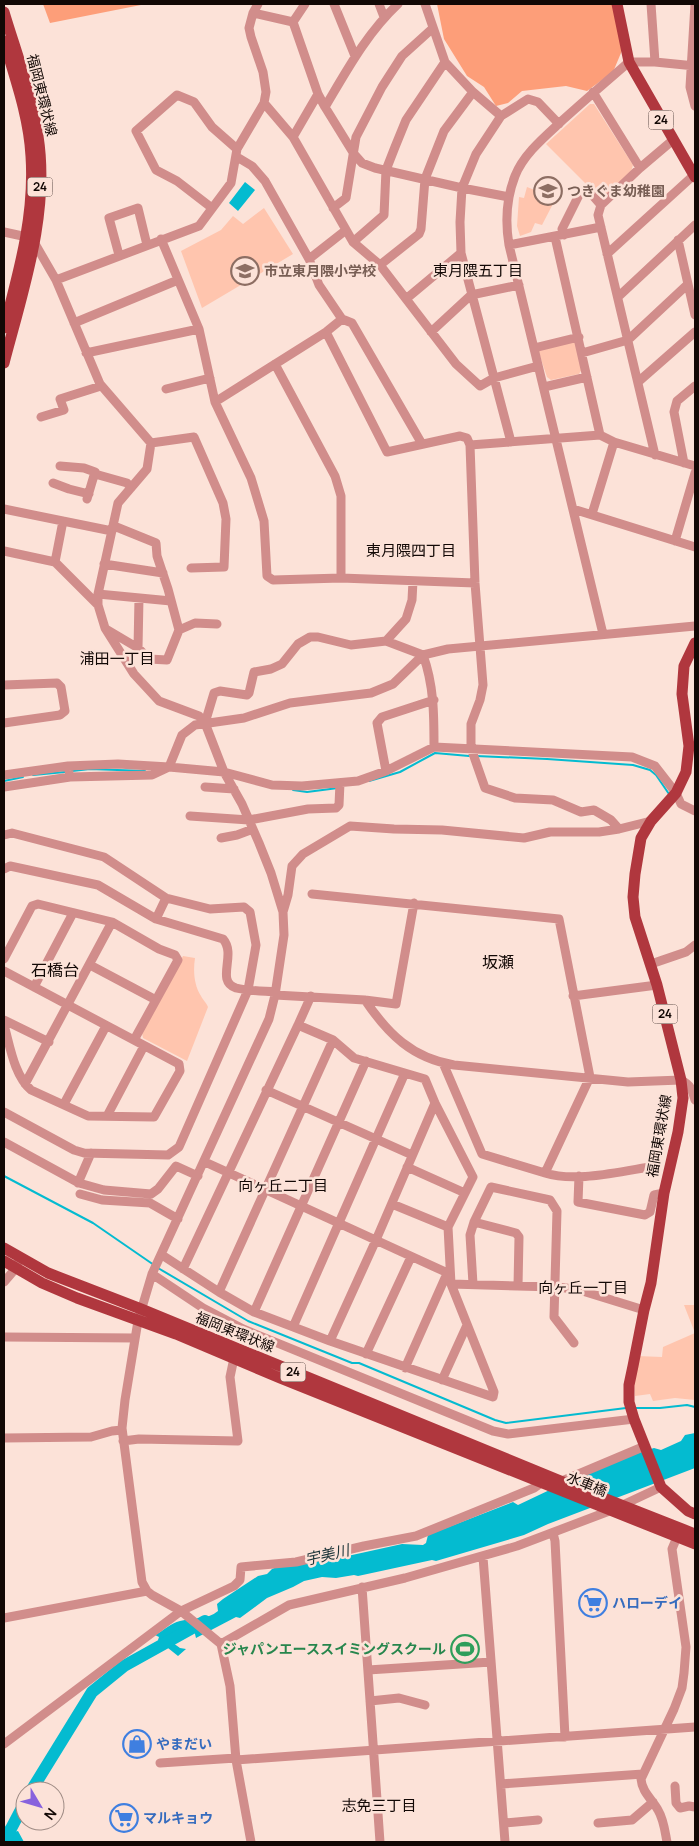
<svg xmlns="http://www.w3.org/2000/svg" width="699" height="1846" font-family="Manrope,'Noto Sans JP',sans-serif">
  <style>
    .green { fill: #ffc5ae }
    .forest { fill: #fd9e79 }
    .water { fill: #04bbd0 }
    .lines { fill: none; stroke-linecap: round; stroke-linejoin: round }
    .stream { stroke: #04bbd0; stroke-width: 2 }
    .river { stroke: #04bbd0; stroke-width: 12 }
    .minor { stroke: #d18d8b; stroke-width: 9 }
    .major { stroke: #b0373e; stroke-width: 11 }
    .labels { text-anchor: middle; stroke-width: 5; stroke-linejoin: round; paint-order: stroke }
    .shield { fill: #fce2d8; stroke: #584944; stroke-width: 1 }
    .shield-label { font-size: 12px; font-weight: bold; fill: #120805 }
    .street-label { font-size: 14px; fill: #120805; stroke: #fce2d8 }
    .education-label { font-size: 14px; font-weight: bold; fill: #785e54; stroke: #fce2d8; text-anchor: start }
    .shop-label { font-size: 14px; font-weight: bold; fill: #366cbe; stroke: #fce2d8; text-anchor: start }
    .leisure-label { font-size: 14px; font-weight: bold; fill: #27864d; stroke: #fce2d8; text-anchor: end }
    .neighbourhood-label { font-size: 15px; fill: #120805; stroke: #fce2d8 }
    .water-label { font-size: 15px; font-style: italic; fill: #1c3438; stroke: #fce2d8 }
    .quarter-label { font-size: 16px; fill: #120805; stroke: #fce2d8 }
  </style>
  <rect width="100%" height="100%" fill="#fce2d8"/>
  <path class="green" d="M590,104H594L633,165L631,172L601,199L546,144Z
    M527,187L537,191L539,187L556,198L542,225L535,223L531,232L520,236L517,226L519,197L524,198Z
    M264,208L293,254L202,308L181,251L221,230L233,216L243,224Z
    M575,341L582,369L579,374L551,380L547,377L538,350Z
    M183,956L195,958C193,971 194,985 201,996C203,1000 206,1002 208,1007L187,1061L143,1038L142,1033Z
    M684,1305H695V1400L675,1398L653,1401L650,1394L635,1396L634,1382L637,1356L662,1357L663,1347L695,1333Z"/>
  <path class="forest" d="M43,4H146L50,23Z
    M437,4H616L626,41L613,72L587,91L566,86L522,91L508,103L496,106L484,87L467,76L444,39Z"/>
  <path class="water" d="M245,182L255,190L238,211L229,203Z
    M695,1433V1468L548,1524L524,1535L436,1561L432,1560L358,1576L354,1575L336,1578L322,1577L304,1581L293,1587L267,1598L240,1618L236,1617L196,1638L194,1630L189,1629L175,1637L173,1643L180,1648L186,1649L178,1656L158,1640L159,1637L155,1635C163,1631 171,1623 180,1621C193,1618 207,1620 218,1611L217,1604L223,1599L258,1576L267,1574L272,1569L279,1566L334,1559L402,1544L423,1545L426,1543L428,1535L513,1502L518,1505L577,1477L641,1452L654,1448L661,1450L681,1441L685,1435Z
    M4,1822C6,1830 10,1833 18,1831L24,1842H4Z"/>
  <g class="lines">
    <path class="stream" d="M476,756L547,759L633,765L650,770L656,775L669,794
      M72,771L90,769L145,771
      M33,775L65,772
      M4,781L23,777
      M369,781L400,772L435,753L469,756
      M293,790L307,792L338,788
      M4,1176L93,1223L154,1265
      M158,1268L248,1321L352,1363H359L495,1420L506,1423L626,1408
      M636,1408H660L687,1405L695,1407"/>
    <path class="river" d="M31,1791L92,1692L124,1666L205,1621
      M4,1842L25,1802"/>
    <path class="minor" d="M334,4L355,56
      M379,4L384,17
      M425,4L445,62L473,92L501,116
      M651,4L655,62
      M695,4L690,87L695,106
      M253,13L293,22L318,94L325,107L354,154L362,163L375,168L462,188L509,197
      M293,22L305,4
      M593,92L640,168
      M264,103L293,137L353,242L380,265L456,364L480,386L494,378L538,366
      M325,107C347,70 367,33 398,4
      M293,137L318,94
      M212,208L177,181L156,170L136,131L177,95L194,102L212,127L237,149
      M333,208L346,198L356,137L382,87L402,56L433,28
      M4,232L27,237L34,242L56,280L100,384L151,443
      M564,235L562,229L580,193L587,189L601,205
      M555,237L600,435
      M161,239L199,329L215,402L251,478L264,521L267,576L273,580L341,578L475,583
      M678,240L695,315
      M353,242L384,215L386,170L395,147L406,120L445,62
      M509,245L601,227
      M607,254L694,175
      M119,255L109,218L138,208L147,245
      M309,259L346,230
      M380,265L419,234L421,229L425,179L444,131L473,92
      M56,280L199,226L231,183L237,149L264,103L266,92L263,72L251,37L249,28L253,13L258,4
      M618,297L695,225
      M406,299L461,253
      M342,319L352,323L422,444
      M74,323L178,280
      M326,332L387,452L460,436L467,438L470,445L475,583L483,685L480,700L471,724V748L485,788L515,798L553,800L581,812L594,810L611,820L619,829
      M431,332L471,295L519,285
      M534,348L579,337
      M86,353L199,329
      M582,353L628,340L688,284
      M275,364L335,476L341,496V578
      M638,382L695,332
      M544,387L587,377
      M166,389L210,378
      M215,402L326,332L342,319L319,285L309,259L265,181L252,166L237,157
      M41,417L64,410L60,399L101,386
      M511,442L461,253L460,222L462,188L476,154L501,116L528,99L538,102L559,124
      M151,443L147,469L118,503L98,594V605L105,628L134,674L159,701L199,716L205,723L224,772L242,804L259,843L271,873L283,912L284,935L275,995L269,1019L152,1274L138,1321L125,1400L122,1428L142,1582L147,1591L152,1595L181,1611L221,1644L230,1686L236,1760L251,1842
      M151,443L194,437L223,503L226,519L224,567L191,568
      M470,445L600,435L614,442L695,466
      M655,455L598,215L601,205L640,168L673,140
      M684,463L674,412L677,401L695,386
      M60,466L84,468L95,472L87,499
      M95,474L127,483L131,488
      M53,483L69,489L89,494
      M4,509L112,531
      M573,509L695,547
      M592,514L614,442
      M114,526L156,543L157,556L168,589L179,630
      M675,541L695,473
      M4,551L55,562L98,605
      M55,562L63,521
      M104,564L163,573
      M98,594L171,601
      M106,629L138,648L149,659L167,660L179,630L195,623L217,624
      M603,634L509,245C505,221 506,199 515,176C524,153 547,135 565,118C586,99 607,81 629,62H655L695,66
      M386,641L406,619L412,600L413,581
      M138,648L139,598
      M4,685L57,683L61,687L65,711L60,715L4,723
      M205,723L214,693L220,691L247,695L249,693L254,672L271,669L282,664L298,644L310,637H318L351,645L386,641L423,655C434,685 434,715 434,747
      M68,766L118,764L169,767L224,772L272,785L302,786L358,781L386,771L434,747L632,757L655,766L676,793L681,804L695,811
      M386,771L377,723L382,717L434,700
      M4,775L68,766L69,771
      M4,787L70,777L152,775L169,767L182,735L195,725L244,718L290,703L371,693L393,684L423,655L448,649L695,626
      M205,787L234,789
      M190,816L249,820L308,809L336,808L339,805L340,783
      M4,835L12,833L104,857L166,898L210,909L244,907L250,912L256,945L248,990L179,1147L168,1155L84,1153L74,1150L4,1112
      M221,838L237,835L253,829
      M4,869L10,866L98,885L156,919L223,939C237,955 215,981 236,988C248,991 263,991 276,992
      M312,894L559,919L590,1077L545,1173L482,1154L443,1063
      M283,912L288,895L292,866L303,854L350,826L394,829L442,830L524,838L550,832H599L619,829L651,821
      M156,919L166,898
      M4,959L32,906L38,904L112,922L159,949L175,955L178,960L134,1040
      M651,964L686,952L695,945
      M90,965L156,1000
      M4,971L179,1064L180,1071L154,1117L88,1116L31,1090C14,1075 10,1046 4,1025
      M34,987L73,913
      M275,995L365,1000L396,1004L414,903
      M573,996L657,985
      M365,1000C388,1034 412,1058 454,1065L628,1082L681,1080C691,1085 692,1090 695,1100
      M4,1020L49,1042
      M25,1084L112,922
      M266,1090L412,1155
      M64,1104L106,1026
      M107,1116L144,1046
      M4,1142L79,1183L104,1190L151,1194L158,1189L176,1166L198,1176
      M205,1162L450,1274
      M407,1167L465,1193
      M545,1173C576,1183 620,1171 651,1167
      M579,1176L578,1202L645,1215L650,1212L654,1195L664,1193
      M78,1183L91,1153
      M80,1194L102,1200L150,1203L178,1219
      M392,1204L448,1227
      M474,1222L516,1233L519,1237L518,1286
      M162,1255L219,1292L254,1312L330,1341L493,1397L494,1392L451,1284L448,1227L473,1177L435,1103L425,1079L354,1058L333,1040L298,1025L311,996
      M183,1269L298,1025
      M152,1274L203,1308L243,1329L493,1431L508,1434L634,1419
      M4,1282L16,1268L18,1262
      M451,1284L555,1287L576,1289L644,1310
      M473,1284L470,1235L474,1222L491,1187L550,1200L557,1211L554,1317L574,1343
      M219,1292L333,1040
      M254,1312L366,1061
      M293,1327L405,1073
      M4,1337L135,1338
      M330,1341L376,1240L435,1103
      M366,1354L411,1257
      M405,1368L445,1278L450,1274
      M442,1380L467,1325
      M4,1438L91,1437L112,1431L122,1430
      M123,1441L139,1439L238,1441L230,1377L234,1358
      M562,1481L645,1446
      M553,1533L555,1541L565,1737
      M483,1557L505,1842
      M362,1587L380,1842
      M4,1618L147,1591
      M221,1644L289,1605L405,1578L517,1546L612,1510L661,1487
      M368,1670L491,1662
      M370,1701L399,1698L425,1705
      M4,1744L181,1611L234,1586L240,1580L241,1567L296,1562L364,1546L416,1536L534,1488L541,1483
      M236,1760L695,1727
      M160,1763L236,1758
      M501,1784L643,1774
      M675,1786L676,1803L680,1808L689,1806L695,1807
      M504,1823L538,1820
      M598,1823L632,1820L653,1802
      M667,1842C665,1832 664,1820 658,1810C652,1799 642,1792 641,1779L674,1709L682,1688L684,1673L686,1647L672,1549L677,1537"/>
    <path class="major" d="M617,4L629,62L695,177
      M4,12C16,52 32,94 38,136C50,213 23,290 4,363
      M4,41C15,78 29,117 31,156C35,215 19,271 4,328
      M695,643L684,666L682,694L689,746L686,772L676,793L651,821L641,838L635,874L633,897L635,917L657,985L681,1080L683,1098L678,1132L664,1193L651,1283L644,1310L633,1366L629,1385V1402L634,1419L661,1487L688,1511L695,1514
      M4,1248L48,1273L141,1309L568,1484L695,1534
      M4,1261L42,1283L77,1298L176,1334L280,1378L695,1544"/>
  </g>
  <defs>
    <symbol id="school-ring" viewBox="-11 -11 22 22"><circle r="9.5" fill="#fce2d8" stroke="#8d6e63" stroke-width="1.5"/><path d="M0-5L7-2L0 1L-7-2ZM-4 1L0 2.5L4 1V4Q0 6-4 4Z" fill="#8d6e63"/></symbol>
    <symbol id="supermarket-ring" viewBox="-11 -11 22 22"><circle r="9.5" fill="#fce2d8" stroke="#3f7fe0" stroke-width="1.5"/><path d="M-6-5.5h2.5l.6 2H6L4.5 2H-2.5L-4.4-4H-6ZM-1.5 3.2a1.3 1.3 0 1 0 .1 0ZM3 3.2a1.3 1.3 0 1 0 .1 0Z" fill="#3f7fe0"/></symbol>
    <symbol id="stadium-ring" viewBox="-11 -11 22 22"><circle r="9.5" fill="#fce2d8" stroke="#2e9e5b" stroke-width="1.5"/><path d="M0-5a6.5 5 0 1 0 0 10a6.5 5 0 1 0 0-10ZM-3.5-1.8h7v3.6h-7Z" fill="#2e9e5b"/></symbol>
    <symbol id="shop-ring" viewBox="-11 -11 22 22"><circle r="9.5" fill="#fce2d8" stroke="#3f7fe0" stroke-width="1.5"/><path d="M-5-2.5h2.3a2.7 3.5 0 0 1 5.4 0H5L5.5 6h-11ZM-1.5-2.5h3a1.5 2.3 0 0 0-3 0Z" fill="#3f7fe0"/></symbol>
  </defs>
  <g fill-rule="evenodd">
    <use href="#school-ring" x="532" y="175" width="32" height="32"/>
    <use href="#school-ring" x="229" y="255" width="32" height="32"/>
    <use href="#supermarket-ring" x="577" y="1587" width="32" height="32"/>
    <use href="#stadium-ring" x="449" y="1633" width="32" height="32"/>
    <use href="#shop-ring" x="121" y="1728" width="32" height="32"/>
    <use href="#supermarket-ring" x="108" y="1802" width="32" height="32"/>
  </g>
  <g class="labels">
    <g class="shield">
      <rect x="648.5" y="110.5" width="25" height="19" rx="4"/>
      <rect x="27.5" y="177.5" width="25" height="19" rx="4"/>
      <rect x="652.5" y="1004.5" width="25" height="19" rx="4"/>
      <rect x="280.5" y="1362.5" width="25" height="19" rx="4"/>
    </g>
    <g class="shield-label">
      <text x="661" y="124">24</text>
      <text x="40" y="191">24</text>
      <text x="665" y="1018">24</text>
      <text x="293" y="1376">24</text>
    </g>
    <g class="street-label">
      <text transform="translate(42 95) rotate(76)" y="5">福岡東環状線</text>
      <text transform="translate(659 1136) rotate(-80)" y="5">福岡東環状線</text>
      <text transform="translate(235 1332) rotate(22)" y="5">福岡東環状線</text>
      <text transform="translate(587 1484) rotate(22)" y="5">水車橋</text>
    </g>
    <g class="education-label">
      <text x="567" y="196">つきぐま幼稚園</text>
      <text x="264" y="276">市立東月隈小学校</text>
    </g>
    <g class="shop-label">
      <text x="612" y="1608">ハローデイ</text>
      <text x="156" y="1749">やまだい</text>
      <text x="143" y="1823">マルキョウ</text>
    </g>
    <g class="leisure-label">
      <text x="446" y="1654">ジャパンエーススイミングスクール</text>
    </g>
    <g class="neighbourhood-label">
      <text x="478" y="276">東月隈五丁目</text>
      <text x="411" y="556">東月隈四丁目</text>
      <text x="117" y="664">浦田一丁目</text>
      <text x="283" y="1191">向ヶ丘二丁目</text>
      <text x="583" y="1293">向ヶ丘一丁目</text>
      <text x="379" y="1811">志免三丁目</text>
    </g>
    <g class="water-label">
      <text transform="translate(327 1555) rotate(-13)" y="5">宇美川</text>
    </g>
    <g class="quarter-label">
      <text x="498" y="968">坂瀬</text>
      <text x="55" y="976">石橋台</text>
    </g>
  </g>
  <rect width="699" height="1846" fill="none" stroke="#120805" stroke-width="10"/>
  <g transform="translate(40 1806) rotate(128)"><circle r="24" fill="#fce2d8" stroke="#9e8b84"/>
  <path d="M0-4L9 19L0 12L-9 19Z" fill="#8862dd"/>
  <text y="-8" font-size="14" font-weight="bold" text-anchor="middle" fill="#120805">N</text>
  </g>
</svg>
